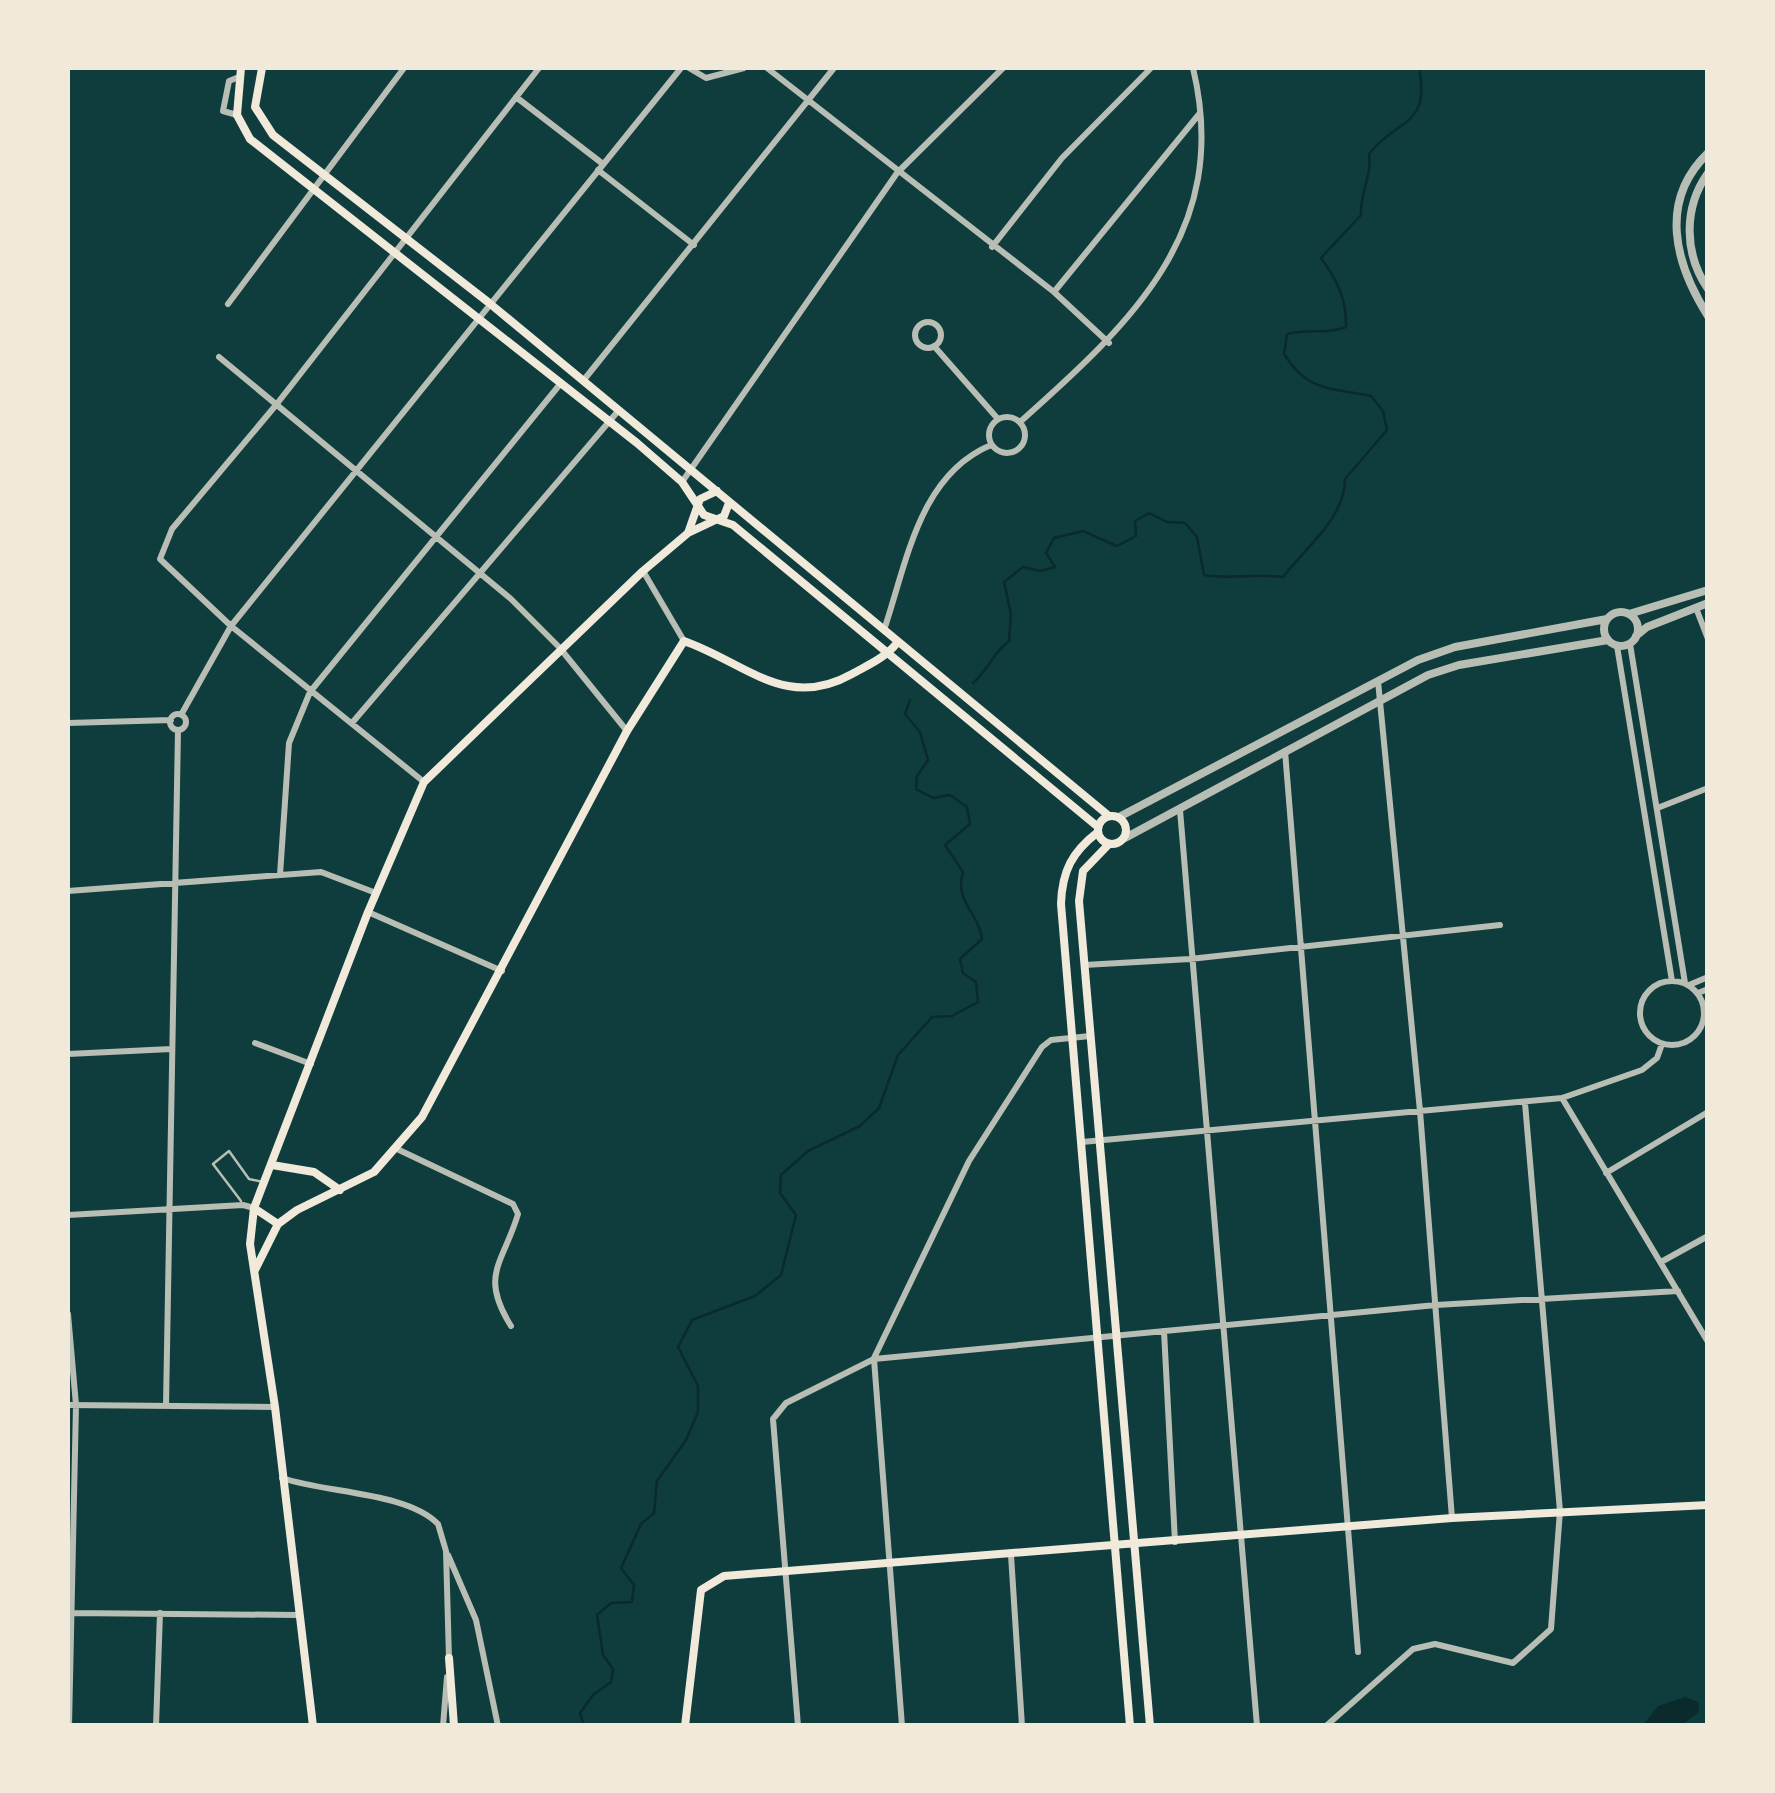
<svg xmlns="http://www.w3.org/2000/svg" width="1775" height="1793" font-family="'Golos Text',sans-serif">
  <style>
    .water { fill: #0a2a2b }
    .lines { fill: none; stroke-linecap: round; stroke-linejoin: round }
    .stream { stroke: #0a2a2b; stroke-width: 2.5 }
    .service { stroke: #b8beb3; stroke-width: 2.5 }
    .minor { stroke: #b8beb3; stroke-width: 6 }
    .tertiary { stroke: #b8beb3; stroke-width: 8 }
    .secondary { stroke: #f1e9da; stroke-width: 8 }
  </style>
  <rect width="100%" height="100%" fill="#0f3d3e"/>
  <path class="water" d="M1685,1697L1698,1702L1699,1712L1682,1725H1643L1658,1706Z"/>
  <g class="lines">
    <path class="stream" d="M973,683C988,670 993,653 1009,641L1011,614L1004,582L1023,567L1040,571L1055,567L1046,553L1054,538L1083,531L1117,546L1136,536L1135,521L1149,513L1167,522L1185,523L1197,537L1204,575C1231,580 1256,573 1283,577C1306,547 1345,518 1345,479L1387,430L1383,411L1371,396C1329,387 1309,393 1284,354L1287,334C1308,328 1325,335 1346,327C1347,300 1337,280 1321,258L1361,215C1360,193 1372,176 1369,154C1397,118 1431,127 1419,68
      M584,1726L580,1713L593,1695L611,1682L613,1669L603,1655L597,1615L611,1603L632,1602L634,1585L621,1568L641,1524L654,1513L657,1481L686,1440L698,1412V1386L678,1347L692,1320L755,1296L781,1275L796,1215L780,1193L781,1175L808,1151L860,1126L879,1108L898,1055L932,1017L952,1016L978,1002L976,982L963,973L960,959L982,939C979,912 954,903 963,872L945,845L970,824L967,807L950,795L933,798L916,789L917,776L928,760L920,732L905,714L910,700"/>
    <path class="service" d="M241,1201L213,1164L229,1151L249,1179L263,1182"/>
    <path class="minor" d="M689,68L706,78L744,68
      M767,68L1054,292L1109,343
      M516,97L603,164
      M237,115L223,111L229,81L239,77
      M598,170L694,245
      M992,247L1062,158L1151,68
      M1054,292L1200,113
      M228,304L404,68
      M915 335a13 13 0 1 1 26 0a13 13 0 1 1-26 0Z
      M934,346L998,419
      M219,357L511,599L559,647L627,731
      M583,381L834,68
      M989 435a18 18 0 1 1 36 0a18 18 0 1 1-36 0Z
      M1020,422C1131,323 1232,231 1193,68
      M682,482L897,173L1003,68
      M643,571L684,641
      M1696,608L1708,639
      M884,630C907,562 919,475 991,445
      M1630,644L1685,983
      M1617,646L1672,981
      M1378,681L1420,1111L1452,1518
      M170 722a8 8 0 1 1 16 0a8 8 0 1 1-16 0Z
      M181,715L231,626L681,68
      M68,723L171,720
      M352,723L619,410
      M1285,751L1358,1652
      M424,782L231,626L160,559L172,529L276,405L539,68
      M1660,807L1708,788
      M1180,810L1257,1726
      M280,875L289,743L310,692L561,383
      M68,891L321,872L376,893
      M368,912L502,971
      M1084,965L1190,959L1500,925
      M1640 1013a32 32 0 1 1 64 0a32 32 0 1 1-64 0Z
      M1689,985L1708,977
      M1698,993L1708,989
      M255,1043L311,1064
      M68,1054L171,1049
      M1562,1098L1708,1342
      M1082,1142L1562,1098L1642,1070L1657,1058L1662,1044
      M397,1149L513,1204L518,1214C503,1264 479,1275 511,1326
      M1606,1173L1708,1112
      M68,1215L243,1205L254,1208
      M1661,1262L1708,1236
      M68,1314L76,1405L69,1726
      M1164,1331L1175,1542
      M874,1358L969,1161L1042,1047L1051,1040L1090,1036
      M874,1359L902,1726
      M68,1405L275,1407
      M166,1406L178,730
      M282,1478C325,1493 407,1492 438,1524L446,1551L449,1659
      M448,1555L476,1620L498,1726
      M1011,1555L1022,1726
      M69,1613L297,1615
      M156,1726L160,1613
      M443,1726L447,1677
      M798,1726L773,1419L786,1403L874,1359L1436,1305L1678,1291
      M1326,1726L1413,1649L1435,1644L1513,1663L1551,1629L1560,1511L1525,1103"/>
    <path class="tertiary" d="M1708,153C1658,201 1675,264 1708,316
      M1708,173C1683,208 1684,254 1708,289
      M1604 629a17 17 0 1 1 34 0a17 17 0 1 1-34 0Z
      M1629,614L1708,590
      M1636,636L1647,627L1708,603
      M1119,817L1418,660L1455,647L1607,619
      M1125,838L1428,675L1459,665L1608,640"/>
    <path class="secondary" d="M241,68L237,115L250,139L637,443L682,482L704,515L733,525L1098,827
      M262,68L255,107L273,135L488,302L1109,816
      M688,533L700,499L717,491
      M1098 830a14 14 0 1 1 28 0a14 14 0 1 1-28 0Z
      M1098,832C1072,852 1062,871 1061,904L1130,1726
      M1109,844L1083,871L1079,901L1150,1726
      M272,1165L314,1172L340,1190
      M254,1208L278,1224
      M255,1270L278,1224L297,1210L374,1172L422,1117L627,731L684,641C746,663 786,711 852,674C868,665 885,658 897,643
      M449,1658L454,1726
      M313,1726L275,1407L250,1244L254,1208L368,912L424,782L643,571L688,533L724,516L729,503
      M685,1726L701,1590L724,1576L1452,1518L1708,1505"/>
  </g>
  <rect width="1775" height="1793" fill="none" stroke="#f1e9da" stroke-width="140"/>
</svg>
